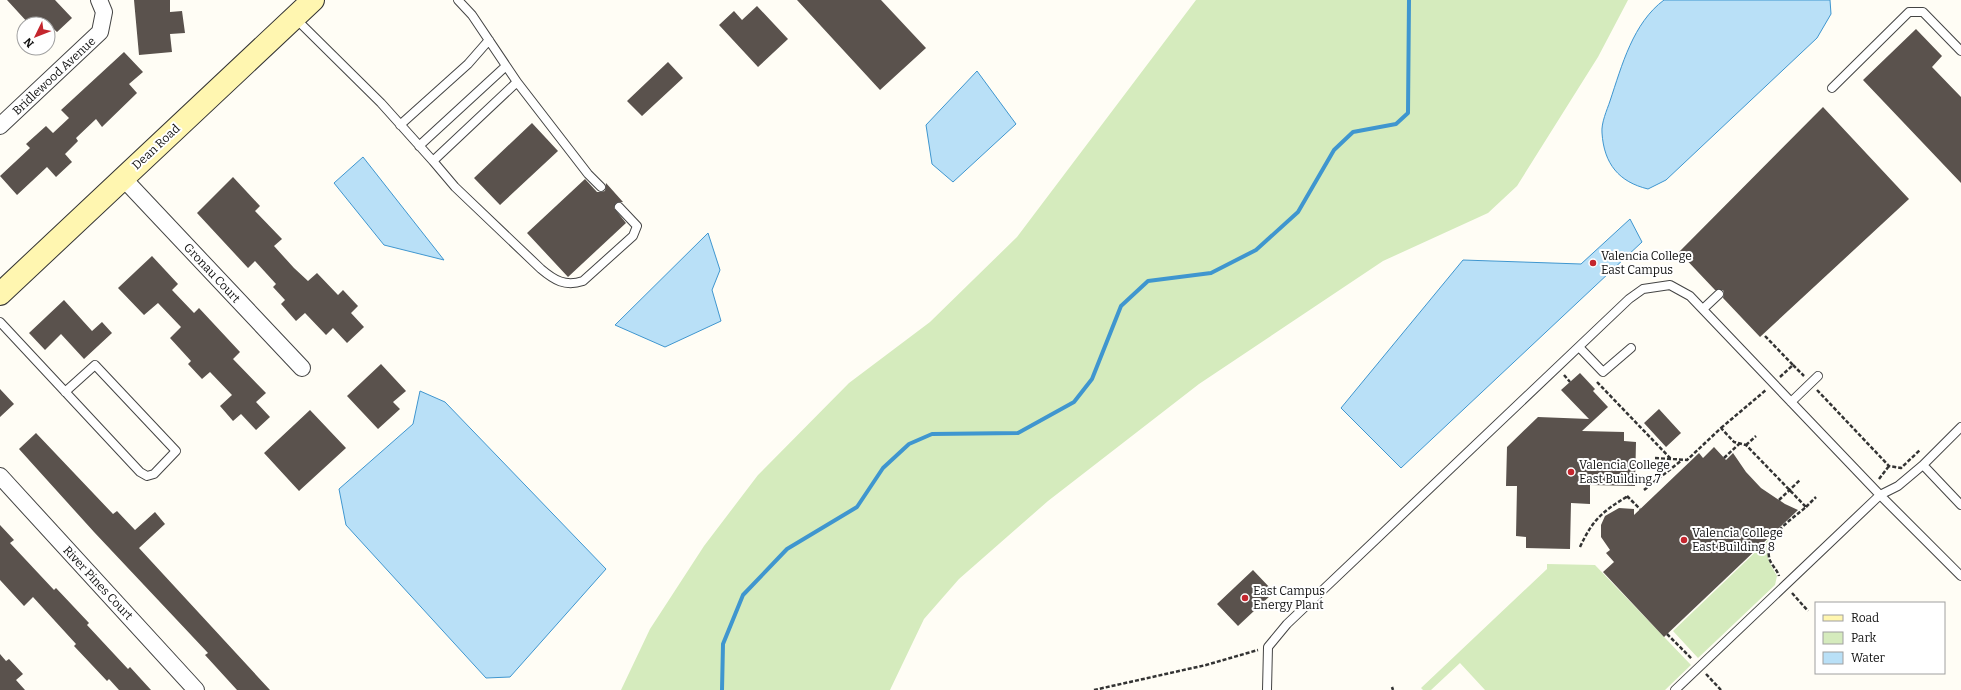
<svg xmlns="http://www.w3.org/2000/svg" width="1961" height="690" font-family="Bitter,serif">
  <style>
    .green { fill: #d5ebbd }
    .water { fill: #b9e0f7; stroke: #3f96cf }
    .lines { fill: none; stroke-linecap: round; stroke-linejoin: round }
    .stream { stroke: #3f96cf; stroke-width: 4 }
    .building { fill: #5a524d }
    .service-casing { stroke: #444; stroke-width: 10 }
    .minor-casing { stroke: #444; stroke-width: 18 }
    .secondary-casing { stroke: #333; stroke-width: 24 }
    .path { stroke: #333; stroke-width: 2.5; stroke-dasharray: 4 2; stroke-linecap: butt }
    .service { stroke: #fff; stroke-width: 8 }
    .minor { stroke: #fff; stroke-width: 16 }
    .secondary { stroke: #fff6b0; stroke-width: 22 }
    .poi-dot { fill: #c4262e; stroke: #fff; stroke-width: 1.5 }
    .labels { text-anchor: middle; stroke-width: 4; stroke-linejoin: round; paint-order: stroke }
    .street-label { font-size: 12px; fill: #111; stroke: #fff }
    .poi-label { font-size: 12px; fill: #111; stroke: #fff; text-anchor: start }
  </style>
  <rect width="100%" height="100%" fill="#fffdf5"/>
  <path class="green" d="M1196,0H1628L1598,57L1517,186L1488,213L1383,261L1199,384L1048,501L959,579L924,619L890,690H621L650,629L704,546L758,475L849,383L930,322L1017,237Z
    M1769,539C1764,555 1769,562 1777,576L1775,585L1698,658L1673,631Z
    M1547,564L1595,565L1691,665L1665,690H1485L1460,663L1431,690H1423L1421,688L1547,569Z"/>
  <path class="water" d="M1664,0H1830L1831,14L1817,38L1666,180L1648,189C1619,182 1604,164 1602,133C1601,123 1607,110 1610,101C1622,65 1633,23 1664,0Z
    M977,71L1016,124L953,182L932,164L926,125Z
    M363,157L444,260L384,245L334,183Z
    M1630,219L1642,242L1401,468L1341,408L1463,260L1581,264Z
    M708,233L720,270L712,290L721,321L665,347L615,325Z
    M420,391L445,402L606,569L510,677L486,678L346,525L339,489L413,424Z"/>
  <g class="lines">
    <path class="stream" d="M722,690L723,644L743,595L787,549L857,507L883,468L909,444L932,434L1018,433L1074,402L1092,379L1121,306L1148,281L1211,273L1256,250L1298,212L1334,150L1353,132L1396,124L1408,113L1409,0"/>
  </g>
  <path class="building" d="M7,0H55L72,18L57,32L43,19L38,24H29Z
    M134,0H170V12L182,11L185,33L170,34L172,52L139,55Z
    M797,0H881L926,48L880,90Z
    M757,6L788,39L758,67L719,25L734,11L742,20Z
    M1916,29L1942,56L1932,67L1961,97V183L1863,80Z
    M124,52L143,72L129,84L137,93L102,127L96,119L76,138L78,141L65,154L72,162L56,177L47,167L17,195L0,176L30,148L26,144L46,126L53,133L69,118L61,110Z
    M668,62L683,78L642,116L627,101Z
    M1823,107L1909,199L1760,337L1723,298L1724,293L1723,290H1715L1679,252Z
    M532,123L558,151L500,205L474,178Z
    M233,177L260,206L255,211L282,239L274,246L294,268L308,281L317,273L338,295L343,290L358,306L351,313L364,327L347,343L333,328L326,335L305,313L296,321L281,304L285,300L273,287L276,284L255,261L248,268L197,213Z
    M585,179L597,192H600L605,191L606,183L623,202L616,203L614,208L626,223L568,277L527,233Z
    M152,256L178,284L172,290L194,313L199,308L240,352L233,359L266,393L256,402L270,417L256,430L241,414L233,421L220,406L232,395L210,372L202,379L188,364L191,361L170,338L181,327L158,303L144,315L118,288Z
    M64,300L92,331L102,322L112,333L84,359L61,334L45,350L29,333Z
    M381,364L406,391L393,402L400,409L378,429L347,396Z
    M1580,373L1595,389L1593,391L1608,407L1582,431L1624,432V441L1636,442L1635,486L1590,485V504L1571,503L1570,549L1526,548V537L1516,536L1517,486H1506L1507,447L1538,417L1589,419L1561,390Z
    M0,389L14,404L0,417Z
    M1659,409L1681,433L1666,447L1644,423Z
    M310,410L346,448L299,491L264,453Z
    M36,433L113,514L117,511L135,530L155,512L165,524L139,548L270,690H237L205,655L208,653L94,532L19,449Z
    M1714,447L1726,460L1733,453L1746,472L1761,488L1785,504L1798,510L1664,637L1603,572L1614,562L1606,553L1610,550L1601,537V525L1605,516L1619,508L1634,509V515L1699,453L1703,458Z
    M0,525L14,540L10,543L54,590L56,588L89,623L87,625L128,669L130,667L151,690H119L109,679L107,681L74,646L76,644L33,597L24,606L0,580Z
    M1253,570L1274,592L1238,626L1217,604Z
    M0,654L6,661L9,659L23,674L16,680L25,690H0Z"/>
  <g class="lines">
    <defs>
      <path id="service" d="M295,18L381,103L433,161L517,82L472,15L458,0
        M517,82L588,174L601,187
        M1832,88L1909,12H1923L1961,51
        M400,125L468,64L489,40
        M419,146L506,66
        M433,161L455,187L541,269C554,280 565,287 583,281L633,236L637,226L619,207
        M1703,309L1719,294
        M0,322L140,472L147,476L154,474L176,451L95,365L65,392
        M1579,347L1603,372L1631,348
        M1791,402L1818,376
        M1923,465L1961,427
        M1267,690L1268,647L1287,624L1629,299L1643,289L1670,285L1690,296L1880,495L1961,576
        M1675,690L1880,495L1898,486L1923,465L1961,505"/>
      <path id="minor" d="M0,126L100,32L104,12L99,0
        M123,178L302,368
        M0,476L196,690"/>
      <path id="secondary" d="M0,294L313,0"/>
    </defs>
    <use href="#service" class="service-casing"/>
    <use href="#minor" class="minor-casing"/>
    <use href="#secondary" class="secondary-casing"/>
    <path class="path" d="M1765,336L1793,365L1780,377
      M1793,365L1804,376
      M1564,375L1570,382
      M1597,382L1671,459
      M1817,390L1889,466L1901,468L1920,450
      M1721,428L1766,390
      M1746,445L1756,436
      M1655,458L1687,460L1721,428L1734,442L1746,445L1806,507C1792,519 1765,536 1769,557C1770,564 1777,569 1779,576
      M1724,458L1739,444
      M1879,479L1889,466
      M1644,490L1682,460
      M1627,496L1640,509
      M1779,500L1800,480
      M1806,507L1816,497
      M1580,547C1593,519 1603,511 1628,496
      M1792,593L1808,611
      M1667,634L1692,659
      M1706,674L1721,690
      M1392,687L1393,690
      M1094,690L1206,665L1258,650"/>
    <use href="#service" class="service"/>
    <use href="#minor" class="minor"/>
    <use href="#secondary" class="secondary"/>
  </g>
  <g class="poi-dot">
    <circle cx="1593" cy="263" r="4"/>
    <circle cx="1571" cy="472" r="4"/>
    <circle cx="1684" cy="540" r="4"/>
    <circle cx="1245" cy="598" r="4"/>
  </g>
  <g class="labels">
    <g class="street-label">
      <text transform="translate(54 76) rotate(-43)" y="4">Bridlewood Avenue</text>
      <text transform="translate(156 147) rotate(-43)" y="4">Dean Road</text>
      <text transform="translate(212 273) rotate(47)" y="4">Gronau Court</text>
      <text transform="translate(98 583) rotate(47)" y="4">River Pines Court</text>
    </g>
    <g class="poi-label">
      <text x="1601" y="260">Valencia College<tspan x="1601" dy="14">East Campus</tspan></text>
      <text x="1579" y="469">Valencia College<tspan x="1579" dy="14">East Building 7</tspan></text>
      <text x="1692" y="537">Valencia College<tspan x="1692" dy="14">East Building 8</tspan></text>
      <text x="1253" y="595">East Campus<tspan x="1253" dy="14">Energy Plant</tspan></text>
    </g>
  </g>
  <rect x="1815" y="602" width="130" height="72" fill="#ffffff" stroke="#a0a0a0"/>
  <rect x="1823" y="615" width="20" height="6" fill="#fff6b0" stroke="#a0a0a0"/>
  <text x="1851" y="622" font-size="12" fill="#111111">Road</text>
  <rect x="1823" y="632" width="20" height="12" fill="#d5ebbd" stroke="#a0a0a0"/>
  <text x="1851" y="642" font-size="12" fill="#111111">Park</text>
  <rect x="1823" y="652" width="20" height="12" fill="#b9e0f7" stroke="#a0a0a0"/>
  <text x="1851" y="662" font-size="12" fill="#111111">Water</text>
  <g transform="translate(36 36) rotate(227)"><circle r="19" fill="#ffffff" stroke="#a0a0a0"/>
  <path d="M0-3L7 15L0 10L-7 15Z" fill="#c4262e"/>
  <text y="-6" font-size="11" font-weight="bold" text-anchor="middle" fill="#111111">N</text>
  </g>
</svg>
